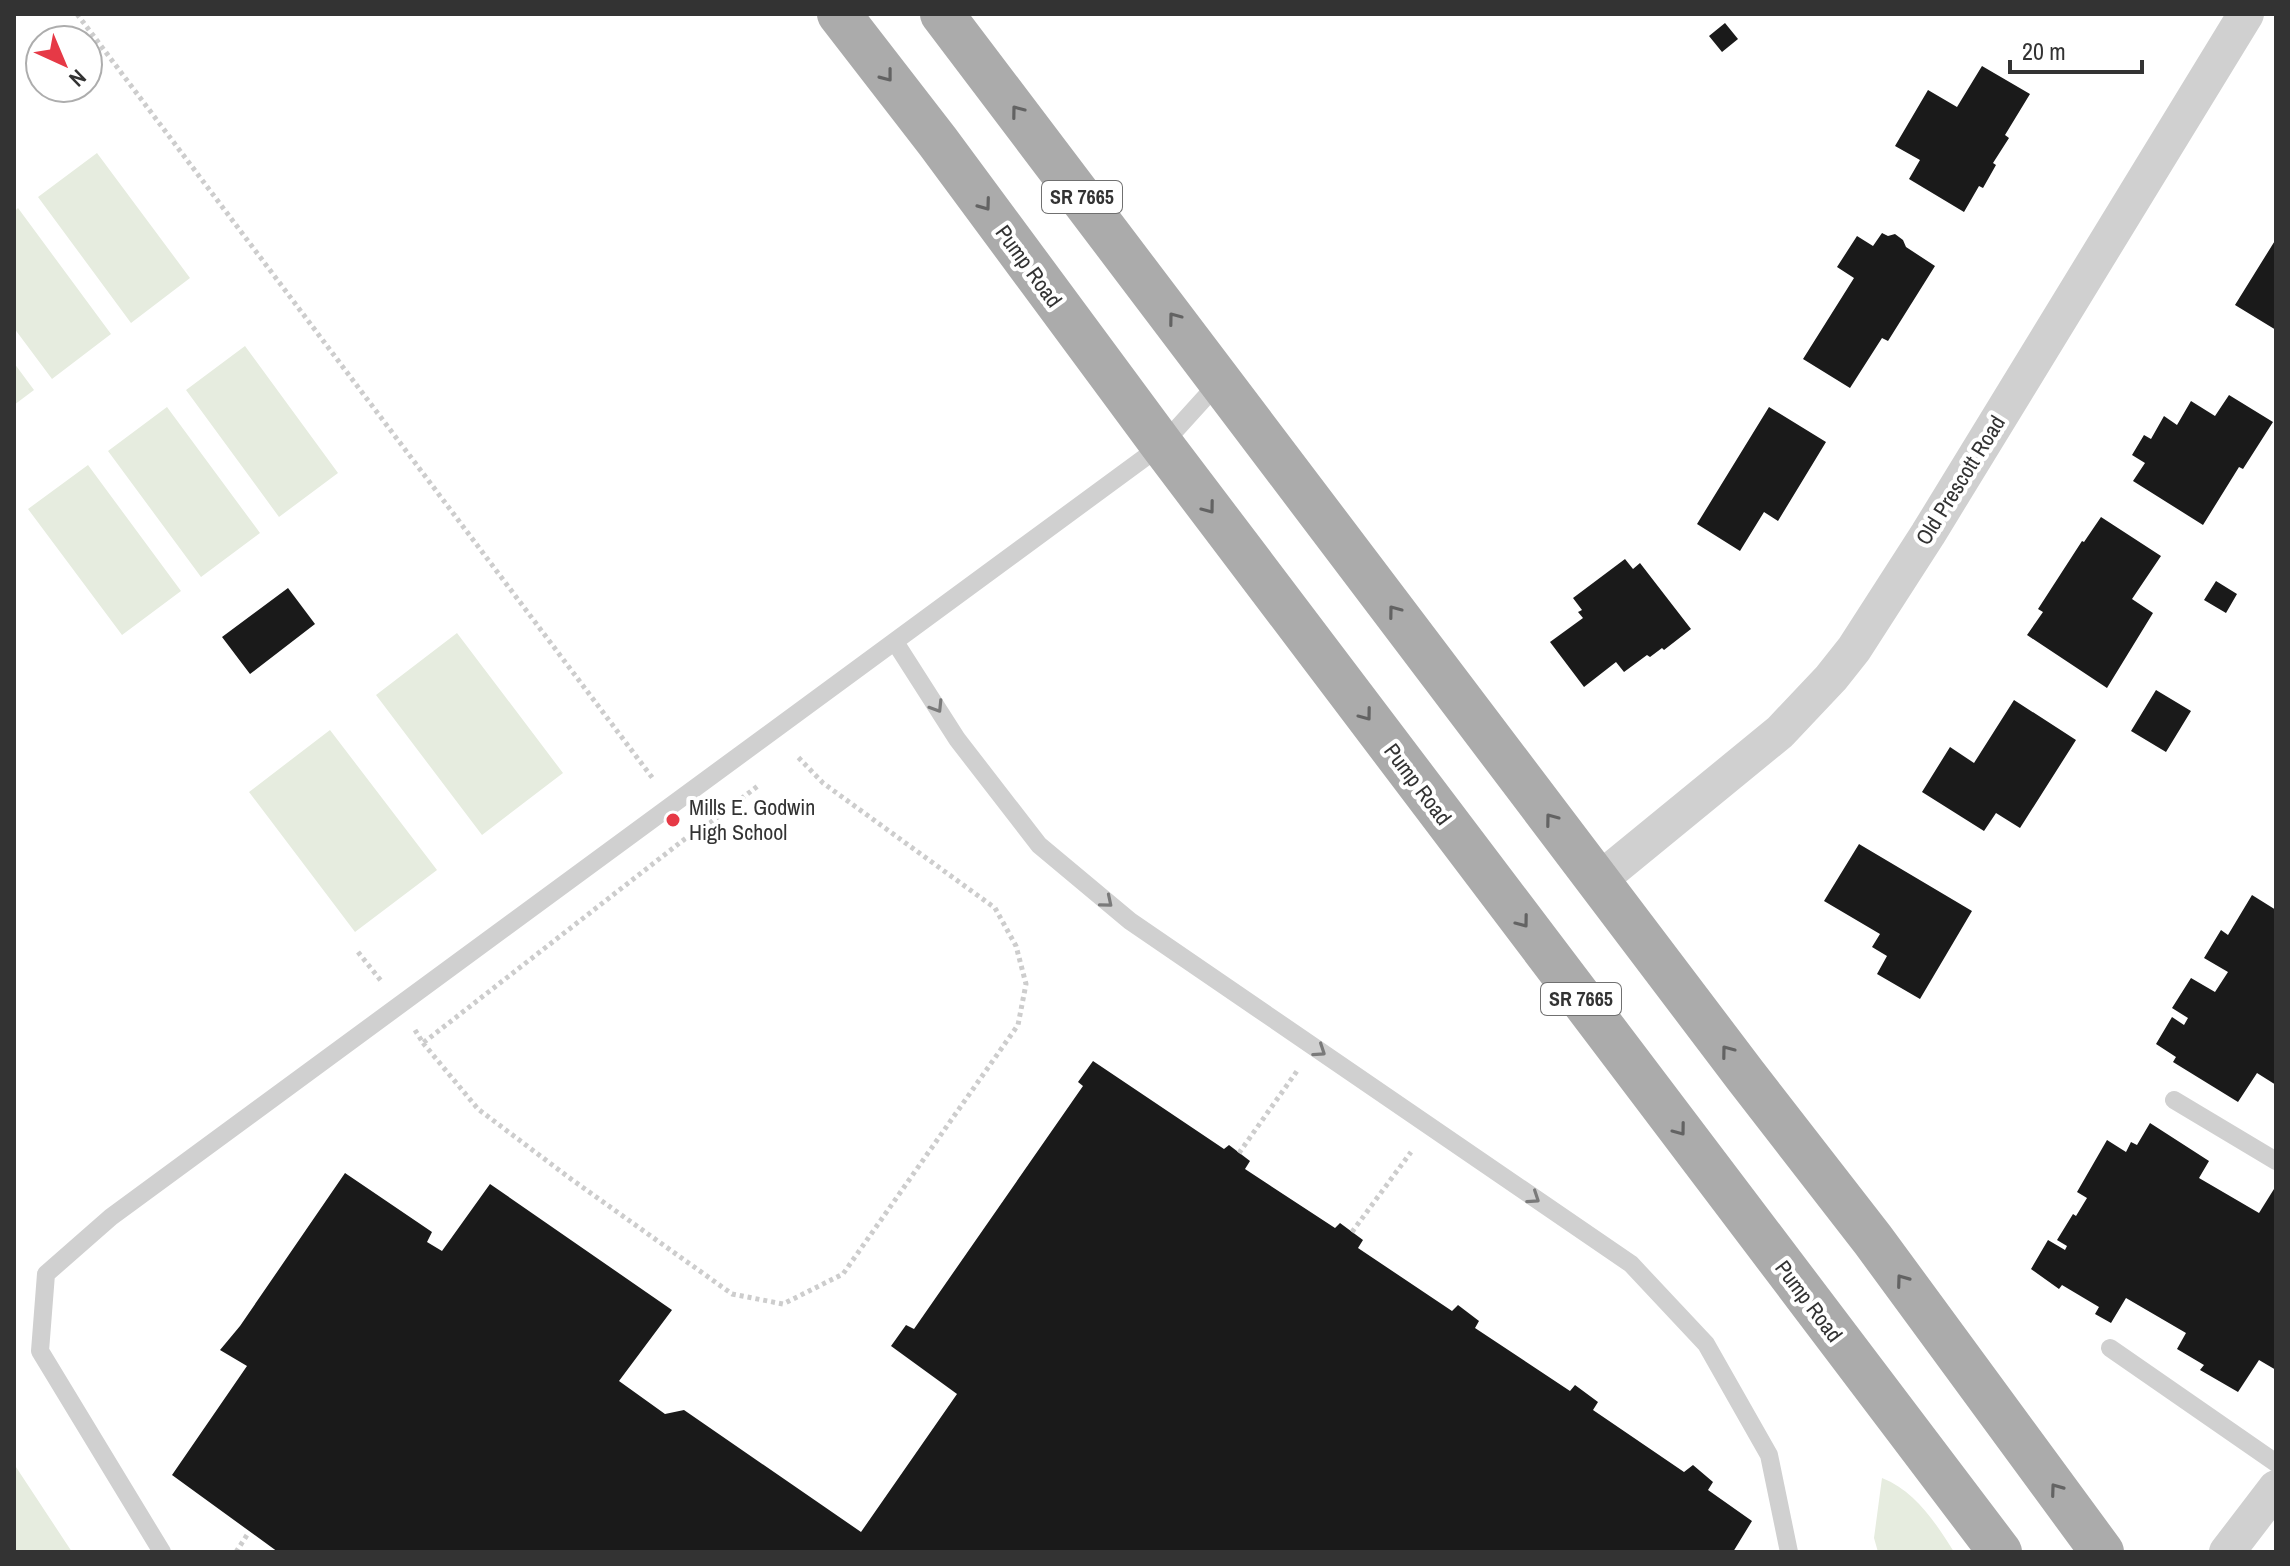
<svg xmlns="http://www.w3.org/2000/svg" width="2290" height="1566" font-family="'Archivo Narrow',sans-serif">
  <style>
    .green { fill: #e6ecdf }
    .building { fill: #1a1a1a }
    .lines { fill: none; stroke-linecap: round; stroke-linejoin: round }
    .path { stroke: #cdcdcd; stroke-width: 5; stroke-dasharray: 4 4; stroke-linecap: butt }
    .lane { stroke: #d0d0d0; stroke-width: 18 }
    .street { stroke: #d0d0d0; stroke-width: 36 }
    .primary { stroke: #ababab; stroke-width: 44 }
    .oneway { stroke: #636363 }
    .oneway2 { stroke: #7a7a7a }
    .poi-dot { fill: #e63946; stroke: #fff; stroke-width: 3 }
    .labels { text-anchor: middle; stroke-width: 8; stroke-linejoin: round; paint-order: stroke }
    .shield { fill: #fff; stroke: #707070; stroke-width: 2 }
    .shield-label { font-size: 20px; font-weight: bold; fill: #333 }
    .street-label { font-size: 22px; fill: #333; stroke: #fff }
    .poi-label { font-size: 22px; fill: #333; stroke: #fff; text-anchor: start }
  </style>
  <rect width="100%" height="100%" fill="#fff"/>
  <path class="green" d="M97,153L190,278L131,323L38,197Z
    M18,208L111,334L52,379L14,328V212Z
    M245,346L338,473L279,517L186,390Z
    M14,363L34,390L14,405Z
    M167,407L260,533L201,577L108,451Z
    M88,465L181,591L122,635L28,509Z
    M457,633L563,773L482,835L376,695Z
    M330,730L437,870L355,932L249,792Z
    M14,1464L72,1552H14Z
    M1882,1478C1915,1491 1936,1523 1954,1552H1878L1874,1538Z"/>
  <path class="building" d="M1725,23L1738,39L1722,52L1709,36Z
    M1982,66L2030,94L2005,135L2009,138L1993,163L1996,165L1983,188L1979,186L1964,212L1909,179L1920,160L1895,146L1928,90L1957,107Z
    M1882,233L1888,236L1895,234L1903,240L1906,247L1935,266L1888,341L1882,338L1850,388L1803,359L1854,278L1837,267L1857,236L1873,246Z
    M2276,239V330L2235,305Z
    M2229,395L2273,422L2243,469L2239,467L2203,525L2133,481L2145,463L2132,455L2144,435L2151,439L2164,416L2177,425L2191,401L2215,416Z
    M1769,407L1826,442L1778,521L1764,512L1740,551L1697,524Z
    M2101,517L2161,556L2132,599L2153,613L2107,688L2027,635L2043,612L2038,609L2082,541L2084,542Z
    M1625,559L1633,569L1640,563L1691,629L1664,650L1662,648L1650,657L1647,655L1624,672L1616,662L1584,687L1550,642L1583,618L1578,612L1582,610L1573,598Z
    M2216,581L2237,594L2226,613L2204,600Z
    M288,588L315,624L250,674L222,637Z
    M2156,690L2191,711L2166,752L2131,731Z
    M2014,700L2076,740L2020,828L1996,813L1984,831L1922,792L1950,747L1974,763Z
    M1859,844L1972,911L1920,999L1877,974L1887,956L1872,947L1880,934L1824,901Z
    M2252,895L2276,910V1085L2257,1073L2238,1102L2173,1062L2176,1057L2156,1044L2172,1017L2184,1025L2188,1018L2172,1008L2191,978L2215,992L2228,972L2204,958L2221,930L2228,935Z
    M1093,1061L1224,1149L1229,1145L1250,1161L1245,1169L1335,1228L1340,1223L1363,1240L1358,1248L1452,1311L1458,1305L1479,1321L1475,1328L1570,1391L1575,1385L1598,1402L1593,1410L1684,1472L1693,1465L1713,1482L1708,1490L1752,1521L1733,1552H278L172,1475L247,1366L220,1350L240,1326L345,1173L432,1232L427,1242L442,1251L490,1184L672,1310L619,1381L665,1414L684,1410L861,1532L957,1394L891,1346L906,1325L914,1329L1083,1086L1078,1082Z
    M2150,1123L2209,1161L2199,1178L2259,1213L2274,1189L2276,1190V1370L2259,1360L2238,1392L2200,1370L2204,1365L2177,1349L2186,1333L2126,1298L2111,1323L2095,1314L2099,1307L2062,1285L2059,1289L2031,1269L2048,1240L2065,1250L2067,1246L2057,1240L2073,1214L2076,1216L2087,1198L2077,1192L2107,1140L2126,1152L2131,1142L2137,1145Z"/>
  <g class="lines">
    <path class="path" d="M77,14L654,780
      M697,833L759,785
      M358,952L382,982
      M415,1030L423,1043L695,831
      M423,1043L478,1109L571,1179L732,1294L783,1304L843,1274L1018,1025L1026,984L1016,946L995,908L823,783L796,755
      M1239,1153L1297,1071
      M1352,1232L1411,1152
      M236,1552L249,1532"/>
    <path class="lane" d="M895,642L957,739L1039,845L1130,921L1631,1264L1706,1344L1769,1455L1789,1552
      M2174,1100L2276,1161
      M2110,1348L2276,1463
      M162,1552L40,1351L46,1274L111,1217L1162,445L1220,381"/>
    <path class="street" d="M1598,881L1780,732L1831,678L1854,649L1928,534L2246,14
      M2227,1552L2276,1488"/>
    <path class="primary" d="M839,14L938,142L1162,445L2000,1552
      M942,14L1745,1075L1873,1240L2102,1552"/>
  </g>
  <defs><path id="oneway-chevron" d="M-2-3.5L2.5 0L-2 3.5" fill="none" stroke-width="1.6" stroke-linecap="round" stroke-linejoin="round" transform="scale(2)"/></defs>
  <g class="oneway">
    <use href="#oneway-chevron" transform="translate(887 76) rotate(52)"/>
    <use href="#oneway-chevron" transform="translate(1017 111) rotate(-127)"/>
    <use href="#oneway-chevron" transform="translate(985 205) rotate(54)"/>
    <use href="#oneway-chevron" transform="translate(1174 318) rotate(-127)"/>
    <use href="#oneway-chevron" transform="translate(1209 508) rotate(53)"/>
    <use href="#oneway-chevron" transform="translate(1394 611) rotate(-127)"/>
    <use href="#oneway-chevron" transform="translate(1366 715) rotate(53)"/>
    <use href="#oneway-chevron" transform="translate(1551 819) rotate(-127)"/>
    <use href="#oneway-chevron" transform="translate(1523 922) rotate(53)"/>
    <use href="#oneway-chevron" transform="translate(1727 1051) rotate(-127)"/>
    <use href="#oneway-chevron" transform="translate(1680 1130) rotate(53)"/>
    <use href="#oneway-chevron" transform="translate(1902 1280) rotate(-126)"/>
    <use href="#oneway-chevron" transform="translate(2056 1489) rotate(-126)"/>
  </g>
  <g class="oneway2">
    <use href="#oneway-chevron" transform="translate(937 707) rotate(58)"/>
    <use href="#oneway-chevron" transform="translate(1107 902) rotate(40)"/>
    <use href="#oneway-chevron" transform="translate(1320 1051) rotate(34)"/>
    <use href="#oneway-chevron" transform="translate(1534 1198) rotate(34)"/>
  </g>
  <circle class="poi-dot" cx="673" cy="820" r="8"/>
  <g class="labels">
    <g class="shield">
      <rect x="1042" y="181" width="80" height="32" rx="6"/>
      <rect x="1541" y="983" width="80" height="32" rx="6"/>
    </g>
    <g class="shield-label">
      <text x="1082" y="204">SR 7665</text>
      <text x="1581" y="1006">SR 7665</text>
    </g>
    <g class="street-label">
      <text transform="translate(1029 266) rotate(54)" y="8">Pump Road</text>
      <text transform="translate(1960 480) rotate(-58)" y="8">Old Prescott Road</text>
      <text transform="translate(1418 784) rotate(53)" y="8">Pump Road</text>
      <text transform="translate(1809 1301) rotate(53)" y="8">Pump Road</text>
    </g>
    <g class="poi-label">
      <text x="689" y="815">Mills E. Godwin<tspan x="689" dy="25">High School</tspan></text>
    </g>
  </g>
  <rect width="2290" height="1566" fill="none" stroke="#333333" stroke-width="32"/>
  <g transform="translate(64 64) rotate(136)"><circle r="38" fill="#ffffff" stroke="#adadad" stroke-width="2"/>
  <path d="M0-6L14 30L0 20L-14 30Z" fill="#e63946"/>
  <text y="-12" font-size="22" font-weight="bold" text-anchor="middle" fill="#333333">N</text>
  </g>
  <path d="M2010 60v12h132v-12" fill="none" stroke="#333333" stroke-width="4"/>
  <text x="2022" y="60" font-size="24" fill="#333333" stroke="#ffffff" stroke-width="6" paint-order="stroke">20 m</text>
</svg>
